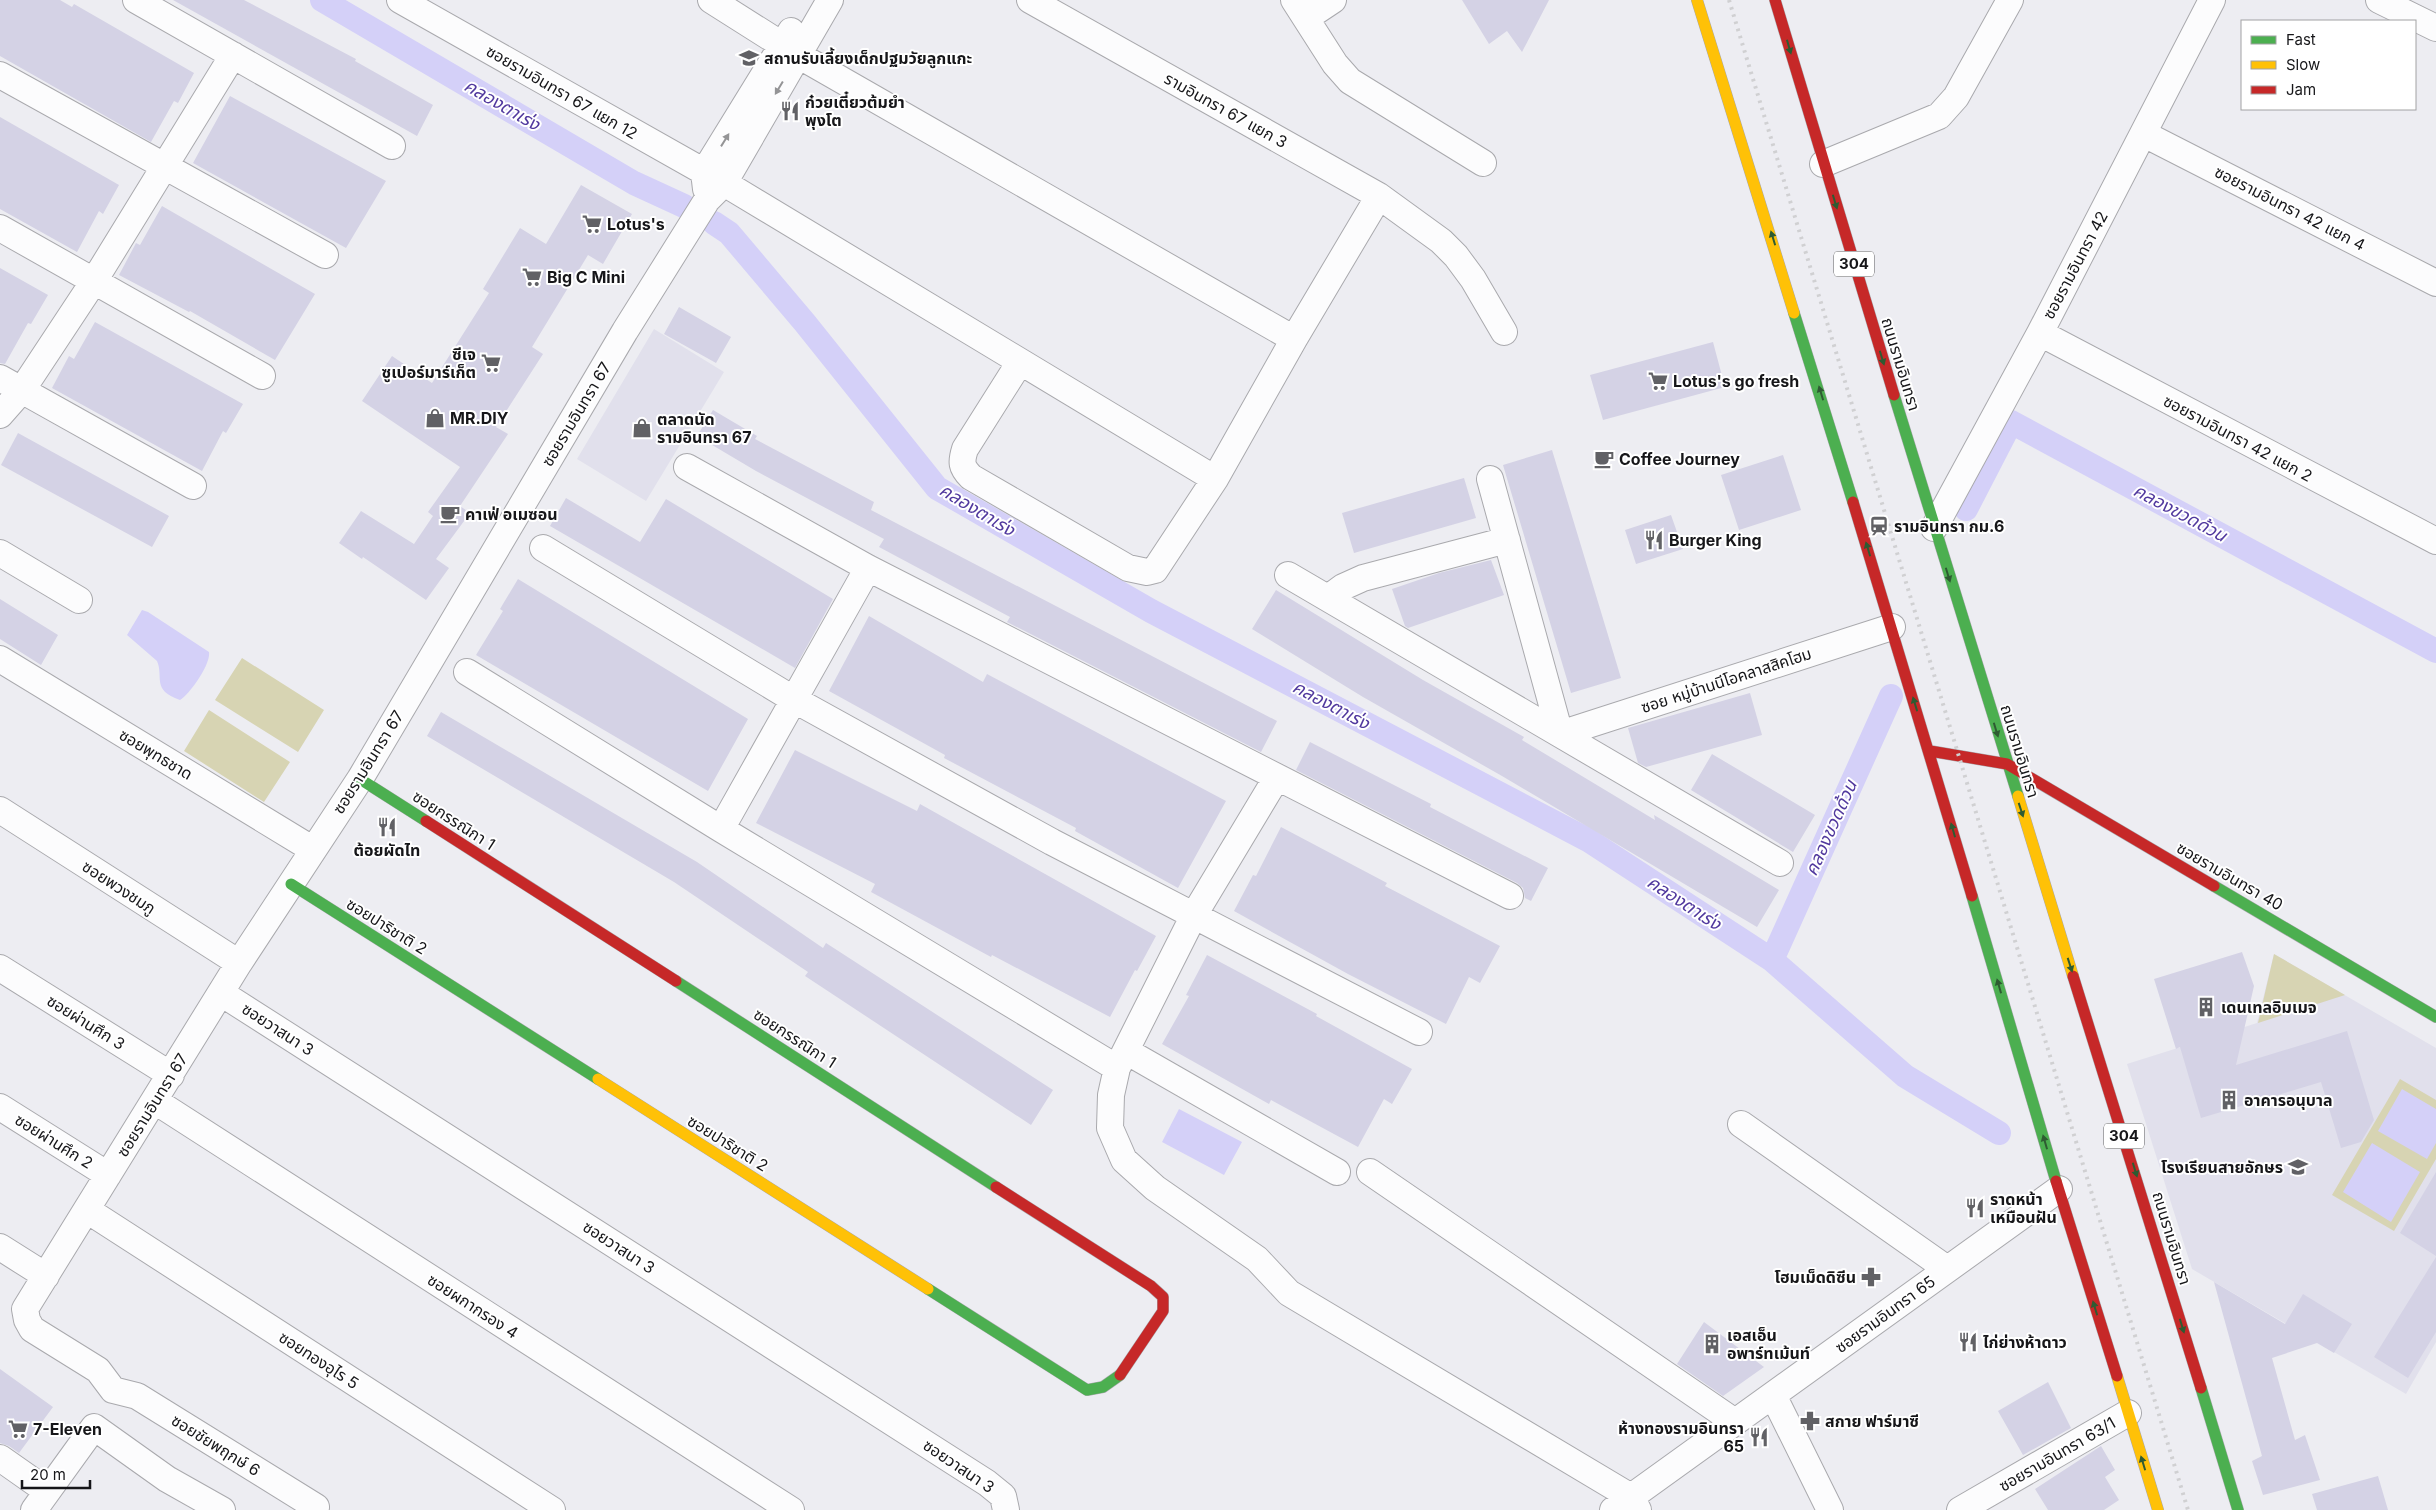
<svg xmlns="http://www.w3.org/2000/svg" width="2436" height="1510" font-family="Inter,'Noto Sans Thai',sans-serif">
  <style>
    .built { fill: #e1e0ec }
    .green { fill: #d7d4b3 }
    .water { fill: #d4d0f8 }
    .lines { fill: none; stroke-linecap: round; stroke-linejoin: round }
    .canal { stroke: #d4d0f8; stroke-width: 24 }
    .building { fill: #d4d2e5 }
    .street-casing { stroke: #a9a9ad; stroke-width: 28 }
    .fast-casing { stroke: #a9a9ad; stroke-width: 12 }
    .slow-casing { stroke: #a9a9ad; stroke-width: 12 }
    .jam-casing { stroke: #a9a9ad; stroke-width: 12 }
    .street { stroke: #fcfcfd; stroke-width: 26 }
    .fast { stroke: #4caf50; stroke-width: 11 }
    .slow { stroke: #ffc107; stroke-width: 11 }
    .jam { stroke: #c62828; stroke-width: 11 }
    .rail { stroke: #d0d0d2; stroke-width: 4; stroke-dasharray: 2.5 5; stroke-linecap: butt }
    .oneway { fill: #2e5b32 }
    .oneway2 { fill: #949496 }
    .labels { text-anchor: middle; stroke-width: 4; stroke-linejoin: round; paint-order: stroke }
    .shield { fill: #fff; stroke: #5c5c5e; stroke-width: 1 }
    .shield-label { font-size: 15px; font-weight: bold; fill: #161619 }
    .poi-label { font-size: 16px; font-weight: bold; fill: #161619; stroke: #fff; text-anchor: start }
    .street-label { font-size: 16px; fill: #161619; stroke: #fff }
    .water-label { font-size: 18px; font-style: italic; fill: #51399e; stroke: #fff }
  </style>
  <rect width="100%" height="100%" fill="#ededf2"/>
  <path class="built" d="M654,329L724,372L646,501L577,459Z
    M2274,954L2436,1048V1342L2406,1394L2192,1269L2127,1064L2257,1023Z"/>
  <path class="green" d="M242,658L324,710L298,752L215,700Z
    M209,710L290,762L264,802L184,751Z
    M2274,954L2345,995L2258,1023Z
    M2400,1079L2436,1100V1159L2394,1231L2332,1195Z"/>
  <path class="water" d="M142,610L148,612L209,652C211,664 190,694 180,700C151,690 164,677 157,661L127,635Z
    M2402,1089L2436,1109V1143L2427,1159L2378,1131Z
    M1179,1109L1242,1142L1224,1175L1162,1142Z
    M2372,1143L2420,1172L2391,1222L2343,1192Z"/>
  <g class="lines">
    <path class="canal" d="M322,0L634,183L684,206
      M714,223L729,233L805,323L937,488L1151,611L1588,840L1772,960L1905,1076L1999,1133
      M1966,509L2011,422L2436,651
      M1772,960L1891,696"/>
  </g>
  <path class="building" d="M0,0H60L72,7L74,4L194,73L178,103L174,101L151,142L0,56Z
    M173,0H244L356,59L355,61L433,105L417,136Z
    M1462,0H1549L1522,52L1507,31L1489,44Z
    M230,96L386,181L346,248L193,163Z
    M0,117L119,185L103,214L99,211L77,252L0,209Z
    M581,185L632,214L603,264L588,255L532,347L543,354L496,427L508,434L460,506L470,513L436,559L449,568L426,600L363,557L362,559L339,543L361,511L414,544L433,516L428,512L460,467L362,401L392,356L432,383L489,293L483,289L520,228L546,244Z
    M162,206L315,294L275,360L190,311L189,312L119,275L136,243L140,245Z
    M0,268L48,295L31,324L28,323L5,364L0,363Z
    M679,307L731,337L716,363L664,334Z
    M95,322L243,404L226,433L223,431L202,471L52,388L69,356L74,359Z
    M1713,342L1725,387L1603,420L1590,375Z
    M713,410L757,436L755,439L874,502L871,510L1277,721L1261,752L1007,622L1010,617L879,547L884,539L756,471L697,436Z
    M18,433L169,516L152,547L1,465Z
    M1552,450L1621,678L1571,693L1503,465Z
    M1783,455L1801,510L1739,530L1721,475Z
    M1464,478L1476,518L1354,553L1342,513Z
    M566,498L640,542L666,499L833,599L795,668L550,526Z
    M1671,515L1683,549L1636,564L1625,530Z
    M1491,560L1504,595L1408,628L1405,626L1392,589L1439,573Z
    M518,579L748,719L708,791L476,655L503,611L500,609Z
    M1276,590L1423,680L1524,737L1522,740L1655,820L1654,815L1779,890L1757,927L1502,776L1363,697L1252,629Z
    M0,599L58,635L41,665L0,639Z
    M869,616L983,682L987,674L1226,801L1178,888L1075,831L1076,828L944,758L945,755L829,691Z
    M1750,693L1762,735L1646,767L1638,763L1628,728Z
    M441,712L697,862L823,948L826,943L1053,1090L1031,1125L805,976L808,972L674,882L427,736Z
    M1310,742L1431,804L1430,807L1548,868L1531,901L1525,898L1523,888L1517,883L1296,770Z
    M795,750L917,811L920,804L1156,936L1137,971L1135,970L1110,1017L992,955L991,957L871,892L875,884L756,823Z
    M1712,754L1815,815L1793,852L1691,790Z
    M1281,827L1387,883L1385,886L1500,946L1480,983L1469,977L1446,1024L1348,974L1234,911L1253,875L1256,876Z
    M2242,952L2254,986L2236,1065L2347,1031L2374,1120L2361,1142L2341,1148L2321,1082L2201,1118L2180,1047L2176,1049L2154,979Z
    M1207,955L1317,1014L1316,1016L1412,1069L1392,1104L1384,1099L1358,1147L1271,1100L1269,1104L1162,1044L1189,996L1186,995Z
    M2436,1172V1256L2400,1233Z
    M2436,1257V1332L2408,1378L2374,1357Z
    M2214,1282L2285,1324L2303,1294L2352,1324L2334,1353L2317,1343L2272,1358L2295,1440L2305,1435L2320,1480L2263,1495L2252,1461L2262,1456Z
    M1704,1322L1764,1367L1723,1396L1677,1364Z
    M0,1369L53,1407L19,1453L9,1446L0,1443Z
    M2048,1382L2071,1428L2023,1455L1998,1411Z
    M2101,1446L2115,1470L2105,1477L2119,1500L2104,1510H2048L2035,1489Z
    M2378,1476L2388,1510H2317L2312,1494Z"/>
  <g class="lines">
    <defs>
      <path id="street" d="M136,0L392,146
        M400,0L724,183L1215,479
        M711,0L798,55L1294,339
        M1030,0L1379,196L1441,241L1456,256L1473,279L1504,332
        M1294,0L1335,64L1350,81L1483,163
        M2379,0L2436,28
        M1306,18L1333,0
        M0,75L325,255
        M2144,134L2436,283
        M1823,164L1939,116L1956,97L2010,0
        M706,189L704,172L791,31
        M0,228L262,376
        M2040,333L2436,541
        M1020,362L965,449C961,462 961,467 971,477L1128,568L1147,572L1155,570L1215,479L1294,339L1379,196
        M0,378L193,486
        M0,415L22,390L94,281L233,55
        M687,467L868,568L1510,896
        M1490,479L1560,734L1892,627
        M1934,528L2040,333L2212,0
        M543,548L793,699L1052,842L1419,1032
        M0,553L79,600
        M1288,575L1780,863
        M1328,598L1343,587L1363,578L1507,540
        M0,659L312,849
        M467,672L721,829L1117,1068L1111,1095L1110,1128L1124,1160L1155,1188L1257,1259L1289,1293L1631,1497L1638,1510
        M0,810L239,963
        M721,829L868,568
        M0,968L171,1075
        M221,993L987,1483L1003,1496L1006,1510
        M1126,1051L1337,1172
        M1117,1068L1194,915L1277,777
        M155,1101L791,1510
        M0,1107L108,1175
        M1741,1124L1947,1269
        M1370,1172L1735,1422
        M87,1210L552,1510
        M0,1247L46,1276
        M113,1390L98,1370L32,1329L27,1320L25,1309L239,963L360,779L625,331L707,200L724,183L830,0
        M113,1390L137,1396L316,1507
        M1773,1395L1830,1510
        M0,1458L47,1491
        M34,1510L94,1427L167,1479L222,1510
        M1613,1510L2059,1189
        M1960,1510L2128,1413"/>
      <path id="fast" d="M1794,313L1853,502
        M1894,395L2018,796
        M360,779L426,821
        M291,884L598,1079
        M2214,886L2436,1017
        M1972,896L2056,1181
        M676,981L996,1187
        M928,1289L1087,1390L1103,1387L1120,1375
        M2201,1388L2238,1510"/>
      <path id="slow" d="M1697,0L1794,313
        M2018,796L2073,976
        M598,1079L928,1289
        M2117,1376L2158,1510"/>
      <path id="jam" d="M1775,0L1894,395
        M1853,502L1972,896
        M1930,751L2007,764
        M2007,764L2214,886
        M426,821L676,981
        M2073,976L2201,1388
        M2056,1181L2117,1376
        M996,1187L1151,1286L1163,1297V1311L1120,1375"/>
    </defs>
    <use href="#street" class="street-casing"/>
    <use href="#fast" class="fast-casing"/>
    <use href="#slow" class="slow-casing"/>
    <use href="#jam" class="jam-casing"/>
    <use href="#street" class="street"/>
    <use href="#fast" class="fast"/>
    <use href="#slow" class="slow"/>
    <use href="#jam" class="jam"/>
    <path class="rail" d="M1729,0L2188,1510"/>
  </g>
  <defs><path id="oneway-solid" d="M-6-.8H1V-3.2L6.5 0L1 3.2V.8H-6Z" transform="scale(1.25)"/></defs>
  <g class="oneway">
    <use href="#oneway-solid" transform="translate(1789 47) rotate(74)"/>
    <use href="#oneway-solid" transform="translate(1835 202) rotate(73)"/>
    <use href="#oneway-solid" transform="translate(1773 238) rotate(-107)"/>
    <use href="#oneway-solid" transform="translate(1882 358) rotate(73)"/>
    <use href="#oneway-solid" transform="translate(1821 393) rotate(-107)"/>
    <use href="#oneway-solid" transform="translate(1868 549) rotate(-107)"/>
    <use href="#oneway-solid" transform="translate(1948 575) rotate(73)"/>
    <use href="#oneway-solid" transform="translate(1915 704) rotate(-107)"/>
    <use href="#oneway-solid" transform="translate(1996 730) rotate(73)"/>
    <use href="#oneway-solid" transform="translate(2021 810) rotate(72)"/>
    <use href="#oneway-solid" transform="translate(1953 830) rotate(-106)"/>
    <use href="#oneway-solid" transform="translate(2070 965) rotate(72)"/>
    <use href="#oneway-solid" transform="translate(1999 986) rotate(-106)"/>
    <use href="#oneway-solid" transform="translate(2045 1142) rotate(-106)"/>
    <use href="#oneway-solid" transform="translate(2135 1170) rotate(73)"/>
    <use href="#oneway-solid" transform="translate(2095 1308) rotate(-107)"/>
    <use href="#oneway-solid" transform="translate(2182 1326) rotate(73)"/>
    <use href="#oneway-solid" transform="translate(2143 1463) rotate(-107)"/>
  </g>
  <g class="oneway2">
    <use href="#oneway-solid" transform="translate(779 88) rotate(121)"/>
    <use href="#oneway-solid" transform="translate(725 140) rotate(-58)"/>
  </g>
  <defs>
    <symbol id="school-bare" viewBox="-9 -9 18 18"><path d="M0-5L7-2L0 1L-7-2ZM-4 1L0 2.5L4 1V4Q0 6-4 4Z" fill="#616165" stroke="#fff" stroke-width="2.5" paint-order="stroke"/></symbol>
    <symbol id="restaurant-bare" viewBox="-9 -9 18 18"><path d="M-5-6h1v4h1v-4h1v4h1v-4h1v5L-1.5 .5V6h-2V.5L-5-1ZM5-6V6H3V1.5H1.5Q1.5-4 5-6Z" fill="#616165" stroke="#fff" stroke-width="2.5" paint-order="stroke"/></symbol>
    <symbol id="supermarket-bare" viewBox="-9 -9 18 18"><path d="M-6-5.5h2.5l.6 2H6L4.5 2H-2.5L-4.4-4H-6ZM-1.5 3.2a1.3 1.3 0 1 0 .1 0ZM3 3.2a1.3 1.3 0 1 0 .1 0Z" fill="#616165" stroke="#fff" stroke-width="2.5" paint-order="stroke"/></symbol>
    <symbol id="shop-bare" viewBox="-9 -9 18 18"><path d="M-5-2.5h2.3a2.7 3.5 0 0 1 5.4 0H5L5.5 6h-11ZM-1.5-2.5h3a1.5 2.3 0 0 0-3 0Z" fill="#616165" stroke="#fff" stroke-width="2.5" paint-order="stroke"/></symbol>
    <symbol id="cafe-bare" viewBox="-9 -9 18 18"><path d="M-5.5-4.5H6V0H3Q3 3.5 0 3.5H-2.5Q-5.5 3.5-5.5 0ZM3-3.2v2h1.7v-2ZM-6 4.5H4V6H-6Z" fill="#616165" stroke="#fff" stroke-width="2.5" paint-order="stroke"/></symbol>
    <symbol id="station-bare" viewBox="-9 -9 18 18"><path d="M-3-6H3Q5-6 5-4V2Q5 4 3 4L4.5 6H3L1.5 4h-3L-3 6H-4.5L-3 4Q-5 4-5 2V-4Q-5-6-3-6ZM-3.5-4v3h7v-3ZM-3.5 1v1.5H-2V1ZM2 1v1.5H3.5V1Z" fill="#616165" stroke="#fff" stroke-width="2.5" paint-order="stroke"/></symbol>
    <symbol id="building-bare" viewBox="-9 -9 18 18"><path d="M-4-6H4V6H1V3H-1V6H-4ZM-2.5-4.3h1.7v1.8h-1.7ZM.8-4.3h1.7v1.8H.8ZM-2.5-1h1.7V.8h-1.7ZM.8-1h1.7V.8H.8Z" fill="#616165" stroke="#fff" stroke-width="2.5" paint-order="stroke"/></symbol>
    <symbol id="pharmacy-bare" viewBox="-9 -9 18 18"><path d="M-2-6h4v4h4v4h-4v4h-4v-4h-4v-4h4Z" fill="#616165" stroke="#fff" stroke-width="2.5" paint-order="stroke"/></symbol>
  </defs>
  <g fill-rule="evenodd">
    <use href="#school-bare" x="735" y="44" width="28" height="28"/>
    <use href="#restaurant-bare" x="776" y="97" width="28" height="28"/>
    <use href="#supermarket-bare" x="578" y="210" width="28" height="28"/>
    <use href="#supermarket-bare" x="518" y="263" width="28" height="28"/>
    <use href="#supermarket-bare" x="477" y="349" width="28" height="28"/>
    <use href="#supermarket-bare" x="1644" y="367" width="28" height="28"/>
    <use href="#shop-bare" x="421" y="404" width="28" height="28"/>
    <use href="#shop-bare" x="628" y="414" width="28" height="28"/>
    <use href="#cafe-bare" x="1590" y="445" width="28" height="28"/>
    <use href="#cafe-bare" x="436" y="500" width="28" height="28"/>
    <use href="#station-bare" x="1865" y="512" width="28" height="28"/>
    <use href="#restaurant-bare" x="1640" y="526" width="28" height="28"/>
    <use href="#restaurant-bare" x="373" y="813" width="28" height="28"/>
    <use href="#building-bare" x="2192" y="993" width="28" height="28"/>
    <use href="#building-bare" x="2215" y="1086" width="28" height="28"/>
    <use href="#school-bare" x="2284" y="1153" width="28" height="28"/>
    <use href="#restaurant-bare" x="1961" y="1194" width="28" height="28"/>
    <use href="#pharmacy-bare" x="1857" y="1263" width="28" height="28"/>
    <use href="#restaurant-bare" x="1954" y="1328" width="28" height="28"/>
    <use href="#building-bare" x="1698" y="1330" width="28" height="28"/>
    <use href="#pharmacy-bare" x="1796" y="1407" width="28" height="28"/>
    <use href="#supermarket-bare" x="4" y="1415" width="28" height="28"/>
    <use href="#restaurant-bare" x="1745" y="1423" width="28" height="28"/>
  </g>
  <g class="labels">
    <g class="shield">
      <rect x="1834" y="251.5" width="40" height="25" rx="4"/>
      <rect x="2104" y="1123.5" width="40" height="25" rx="4"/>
    </g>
    <g class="shield-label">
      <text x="1854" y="269">304</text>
      <text x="2124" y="1141">304</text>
    </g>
    <g class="poi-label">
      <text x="764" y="64">สถานรับเลี้ยงเด็กปฐมวัยลูกแกะ</text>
      <text x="805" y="108">ก๋วยเตี๋ยวต้มยำ<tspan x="805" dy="18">พุงโต</tspan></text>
      <text x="607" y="230">Lotus's</text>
      <text x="547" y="283">Big C Mini</text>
      <text x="476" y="360" text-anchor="end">ซีเจ<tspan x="476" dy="18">ซูเปอร์มาร์เก็ต</tspan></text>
      <text x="1673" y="387">Lotus's go fresh</text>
      <text x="450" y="424">MR.DIY</text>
      <text x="657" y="425">ตลาดนัด<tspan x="657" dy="18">รามอินทรา 67</tspan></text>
      <text x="1619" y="465">Coffee Journey</text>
      <text x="465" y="520">คาเฟ่ อเมซอน</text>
      <text x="1894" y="532">รามอินทรา กม.6</text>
      <text x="1669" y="546">Burger King</text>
      <text x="387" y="856" text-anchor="middle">ต้อยผัดไท</text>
      <text x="2221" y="1013">เดนเทลอิมเมจ</text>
      <text x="2244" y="1106">อาคารอนุบาล</text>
      <text x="2283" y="1173" text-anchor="end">โรงเรียนสายอักษร</text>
      <text x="1990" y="1205">ราดหน้า<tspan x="1990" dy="18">เหมือนฝัน</tspan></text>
      <text x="1856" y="1283" text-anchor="end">โฮมเม็ดดิซีน</text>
      <text x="1727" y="1341">เอสเอ็น<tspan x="1727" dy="18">อพาร์ทเม้นท์</tspan></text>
      <text x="1983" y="1348">ไก่ย่างห้าดาว</text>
      <text x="1825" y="1427">สกาย ฟาร์มาซี</text>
      <text x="1744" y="1434" text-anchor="end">ห้างทองรามอินทรา<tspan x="1744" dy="18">65</tspan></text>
      <text x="33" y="1435">7-Eleven</text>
    </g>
    <g class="street-label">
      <text transform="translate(562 92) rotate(30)" y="6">ซอยรามอินทรา 67 แยก 12</text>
      <text transform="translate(1226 110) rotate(29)" y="6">รามอินทรา 67 แยก 3</text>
      <text transform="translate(2290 208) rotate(27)" y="6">ซอยรามอินทรา 42 แยก 4</text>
      <text transform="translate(2075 265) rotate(-62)" y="6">ซอยรามอินทรา 42</text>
      <text transform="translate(1901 364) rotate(73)" y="6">ถนนรามอินทรา</text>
      <text transform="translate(576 414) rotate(-59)" y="6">ซอยรามอินทรา 67</text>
      <text transform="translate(2238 438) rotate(28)" y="6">ซอยรามอินทรา 42 แยก 2</text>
      <text transform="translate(1726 680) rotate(-18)" y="6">ซอย หมู่บ้านนีโอคลาสสิคโฮม</text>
      <text transform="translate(2020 751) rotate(73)" y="6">ถนนรามอินทรา</text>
      <text transform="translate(156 754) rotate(31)" y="6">ซอยพุทธชาด</text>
      <text transform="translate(368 762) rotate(-58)" y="6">ซอยรามอินทรา 67</text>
      <text transform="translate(454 820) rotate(33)" y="6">ซอยกรรณิกา 1</text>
      <text transform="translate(2230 876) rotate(30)" y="6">ซอยรามอินทรา 40</text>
      <text transform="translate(119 887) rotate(33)" y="6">ซอยพวงชมภู</text>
      <text transform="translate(387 926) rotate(32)" y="6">ซอยปาริชาติ 2</text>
      <text transform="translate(86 1022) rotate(32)" y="6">ซอยผ่านศึก 3</text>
      <text transform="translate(278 1029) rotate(33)" y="6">ซอยวาสนา 3</text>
      <text transform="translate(795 1038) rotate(33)" y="6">ซอยกรรณิกา 1</text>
      <text transform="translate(152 1105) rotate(-58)" y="6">ซอยรามอินทรา 67</text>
      <text transform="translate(54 1141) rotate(32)" y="6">ซอยผ่านศึก 2</text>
      <text transform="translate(728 1143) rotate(32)" y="6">ซอยปาริชาติ 2</text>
      <text transform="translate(2172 1238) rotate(73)" y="6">ถนนรามอินทรา</text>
      <text transform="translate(619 1247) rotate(33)" y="6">ซอยวาสนา 3</text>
      <text transform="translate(473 1306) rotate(33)" y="6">ซอยผกากรอง 4</text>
      <text transform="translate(1885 1314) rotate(-36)" y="6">ซอยรามอินทรา 65</text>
      <text transform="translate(319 1360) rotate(33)" y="6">ซอยทองอุไร 5</text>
      <text transform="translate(216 1445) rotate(32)" y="6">ซอยชัยพฤกษ์ 6</text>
      <text transform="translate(2057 1454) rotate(-30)" y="6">ซอยรามอินทรา 63/1</text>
      <text transform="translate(959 1466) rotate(34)" y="6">ซอยวาสนา 3</text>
    </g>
    <g class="water-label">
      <text transform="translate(502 105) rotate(30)" y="6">คลองตาเร่ง</text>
      <text transform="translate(977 510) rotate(31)" y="6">คลองตาเร่ง</text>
      <text transform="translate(2180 513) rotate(28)" y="6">คลองขวดด้วน</text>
      <text transform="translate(1331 705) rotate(28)" y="6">คลองตาเร่ง</text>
      <text transform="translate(1831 828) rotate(-66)" y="6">คลองขวดด้วน</text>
      <text transform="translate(1684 903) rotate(33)" y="6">คลองตาเร่ง</text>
    </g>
  </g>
  <rect x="2241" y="20" width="175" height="90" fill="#ffffff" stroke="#a2a2a3"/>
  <rect x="2251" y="36" width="25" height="8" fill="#4caf50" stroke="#a2a2a3"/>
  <text x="2286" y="45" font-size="15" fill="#161619">Fast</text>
  <rect x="2251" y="61" width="25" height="8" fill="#ffc107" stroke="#a2a2a3"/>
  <text x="2286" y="70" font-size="15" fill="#161619">Slow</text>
  <rect x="2251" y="86" width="25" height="8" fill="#c62828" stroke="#a2a2a3"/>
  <text x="2286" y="95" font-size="15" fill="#161619">Jam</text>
  <path d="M22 1480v8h68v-8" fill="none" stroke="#161619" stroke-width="2.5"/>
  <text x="30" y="1480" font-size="15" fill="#161619" stroke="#ffffff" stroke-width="4" paint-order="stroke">20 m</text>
</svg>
